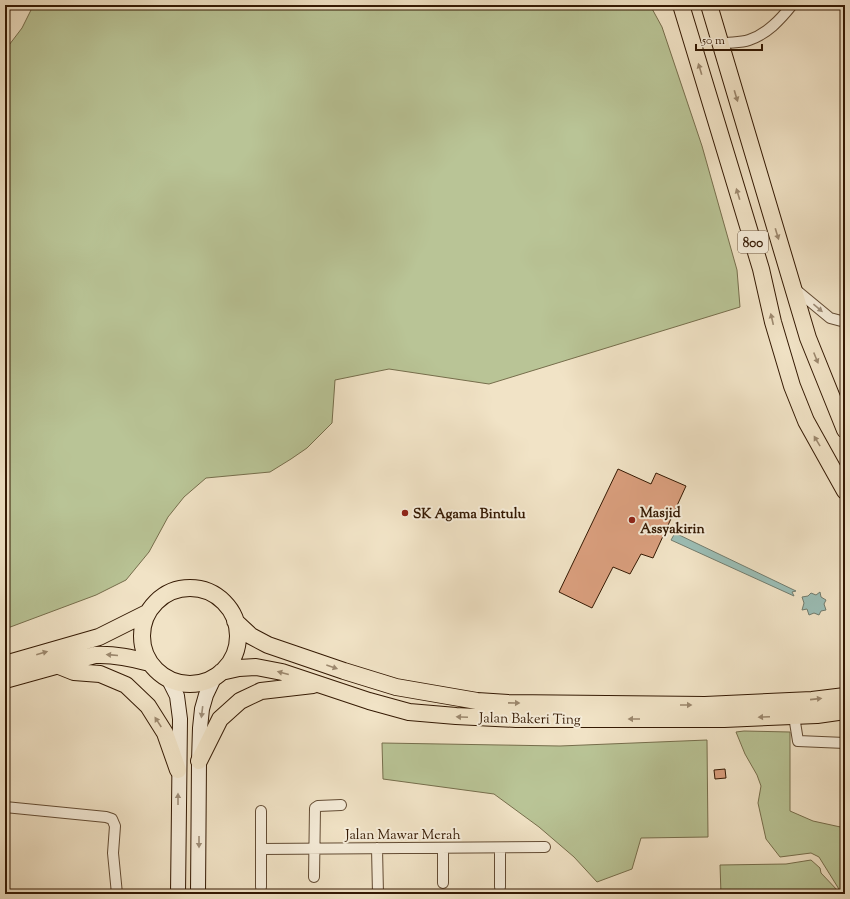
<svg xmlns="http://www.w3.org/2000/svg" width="850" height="899" font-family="'Sorts Mill Goudy',serif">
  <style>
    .green { fill: #b9c496; stroke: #766e4c }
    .water { fill: #9bbeb6; stroke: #727c6e }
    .building { fill: #da9f7e; stroke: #341903 }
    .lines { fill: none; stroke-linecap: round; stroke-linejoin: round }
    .minor-casing { stroke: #634c34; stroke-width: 12 }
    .secondary-casing { stroke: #341903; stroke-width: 16 }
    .primary-casing { stroke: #341903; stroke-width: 18 }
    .minor { stroke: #f6edda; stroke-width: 10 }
    .secondary { stroke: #f6edda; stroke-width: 14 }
    .primary { stroke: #f1e3c6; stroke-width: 16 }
    .oneway { fill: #9c886e }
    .oneway2 { fill: #9f8e79 }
    .poi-dot { fill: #8f2418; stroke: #f6edda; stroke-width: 1.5 }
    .labels { text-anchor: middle; stroke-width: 4; stroke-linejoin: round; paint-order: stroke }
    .shield { fill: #f6edda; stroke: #6e5944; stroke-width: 1 }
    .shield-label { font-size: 13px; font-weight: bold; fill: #341903 }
    .poi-label { font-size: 14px; font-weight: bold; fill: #341903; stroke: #f6edda; text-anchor: start }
    .street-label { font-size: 14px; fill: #341903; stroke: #f6edda }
  </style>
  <rect width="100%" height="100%" fill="#f1e3c6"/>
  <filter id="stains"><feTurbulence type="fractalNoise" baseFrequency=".005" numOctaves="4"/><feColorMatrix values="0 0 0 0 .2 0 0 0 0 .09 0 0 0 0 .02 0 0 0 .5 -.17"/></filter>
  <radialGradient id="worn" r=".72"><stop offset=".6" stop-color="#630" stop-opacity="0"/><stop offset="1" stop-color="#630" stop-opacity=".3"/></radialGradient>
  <path class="green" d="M35,5H650L662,27L702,146L737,270L740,307L489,384L389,369L335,380L332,423L307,448L291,459L270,472L206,478L184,497L168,517L149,552L126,580L96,595L5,629V49H6L22,28L32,8Z
    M744,731L790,732V811L813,821L845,828V891L842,894L819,857L811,853L780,857L766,839L758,803L761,786L757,775L745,754L736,732Z
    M707,740L708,837L641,838L632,869L597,882L574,857L539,827L494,794L383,779L382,743L560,746Z
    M811,860L820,868L821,873L839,892L837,894H721L720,865L786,864Z"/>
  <path class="water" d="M675,533L796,591L792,592L794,596L671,540Z
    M820,592L821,597L826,600L824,604L826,610L821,611L819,615L814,613L809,615L807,609L802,610L804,603L802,597L808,596L811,593L816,595Z"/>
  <path class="building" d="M618,469L651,484L656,473L686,486L653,558L641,554L630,574L613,567L592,608L559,592Z
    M725,769L726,778L715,779L714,770Z"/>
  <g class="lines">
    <defs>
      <path id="minor" d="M721,44C730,42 740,43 749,40C767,34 780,20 792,5
        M795,289L830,318L845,322
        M794,716L798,741L845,743
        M5,807L106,817L112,819L115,826L113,853L117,894
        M261,811V887
        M377,848L378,894
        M443,848V883
        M500,848V887
        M261,849L545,847
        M314,877L315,808L318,806L341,805"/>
      <path id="secondary" d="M168,678L177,696L180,719L178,894
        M198,894L199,761L200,728L202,709L206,695L215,676"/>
      <path id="primary" d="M681,5L761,269L773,322L792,386L806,421L845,491
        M709,5L808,338L845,430
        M142 636a48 48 0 1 1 96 0a48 48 0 1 1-96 0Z
        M235,621L251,636L268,645L344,671L396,687L477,701L508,703L705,705L812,700L845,696
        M5,664L99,637L147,613
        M59,666L74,672L100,674L126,685L148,706L165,733L178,770
        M221,672L239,668L256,667L282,672L369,701L409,712L456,716L516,719H724L817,715L845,711
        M5,680L95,655C115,654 132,658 150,663
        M199,761L220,719L240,701L261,691L313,685"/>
    </defs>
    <use href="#minor" class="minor-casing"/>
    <use href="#secondary" class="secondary-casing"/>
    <use href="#primary" class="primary-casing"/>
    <use href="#minor" class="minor"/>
    <use href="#secondary" class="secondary"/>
    <use href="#primary" class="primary"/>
  </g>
  <defs><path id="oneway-solid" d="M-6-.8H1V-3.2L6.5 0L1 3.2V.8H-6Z"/></defs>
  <g class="oneway">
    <use href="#oneway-solid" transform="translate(700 69) rotate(-107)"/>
    <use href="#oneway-solid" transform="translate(736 96) rotate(73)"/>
    <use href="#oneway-solid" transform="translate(738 194) rotate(-107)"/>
    <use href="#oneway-solid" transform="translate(777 234) rotate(73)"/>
    <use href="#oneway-solid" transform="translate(772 319) rotate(-103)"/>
    <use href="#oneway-solid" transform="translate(816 358) rotate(68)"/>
    <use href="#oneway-solid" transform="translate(817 441) rotate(-121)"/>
    <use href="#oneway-solid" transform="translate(42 653) rotate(-16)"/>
    <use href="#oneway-solid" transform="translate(112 655) rotate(-175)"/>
    <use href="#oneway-solid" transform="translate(332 667) rotate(19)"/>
    <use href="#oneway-solid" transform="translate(283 673) rotate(-165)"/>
    <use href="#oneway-solid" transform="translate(816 699) rotate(-6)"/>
    <use href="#oneway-solid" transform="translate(514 703) rotate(1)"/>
    <use href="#oneway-solid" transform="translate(686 705)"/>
    <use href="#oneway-solid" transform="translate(462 717) rotate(-177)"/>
    <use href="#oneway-solid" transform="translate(764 717) rotate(177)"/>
    <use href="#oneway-solid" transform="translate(634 719) rotate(180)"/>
    <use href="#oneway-solid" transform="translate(158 722) rotate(-123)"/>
  </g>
  <g class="oneway2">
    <use href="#oneway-solid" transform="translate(818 308) rotate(40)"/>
    <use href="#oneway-solid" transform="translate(202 712) rotate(97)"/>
    <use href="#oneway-solid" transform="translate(178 799) rotate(-90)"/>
    <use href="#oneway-solid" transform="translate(199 842) rotate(90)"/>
  </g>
  <g class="poi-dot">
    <circle cx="405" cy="513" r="4"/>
    <circle cx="632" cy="520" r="4"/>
  </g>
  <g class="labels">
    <rect class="shield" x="738" y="231" width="30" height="22" rx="3"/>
    <g class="shield-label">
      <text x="753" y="247">800</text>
    </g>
    <g class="poi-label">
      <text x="640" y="517">Masjid<tspan x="640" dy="16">Assyakirin</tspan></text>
      <text x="413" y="518">SK Agama Bintulu</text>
    </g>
    <g class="street-label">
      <text transform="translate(530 718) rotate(1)" y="5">Jalan Bakeri Ting</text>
      <text x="403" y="839">Jalan Mawar Merah</text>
    </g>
  </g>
  <rect width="850" height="899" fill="none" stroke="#f1e3c6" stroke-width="20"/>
  <rect x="6" y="6" width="838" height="887" fill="none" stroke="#341903" stroke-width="2"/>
  <rect x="10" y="10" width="830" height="879" fill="none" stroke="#341903"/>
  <path d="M696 44v6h66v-6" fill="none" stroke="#341903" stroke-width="2"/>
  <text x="702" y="44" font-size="12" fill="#341903" stroke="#f6edda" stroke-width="3" paint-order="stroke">50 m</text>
  <rect width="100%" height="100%" filter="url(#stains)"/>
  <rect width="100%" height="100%" fill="url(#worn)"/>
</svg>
